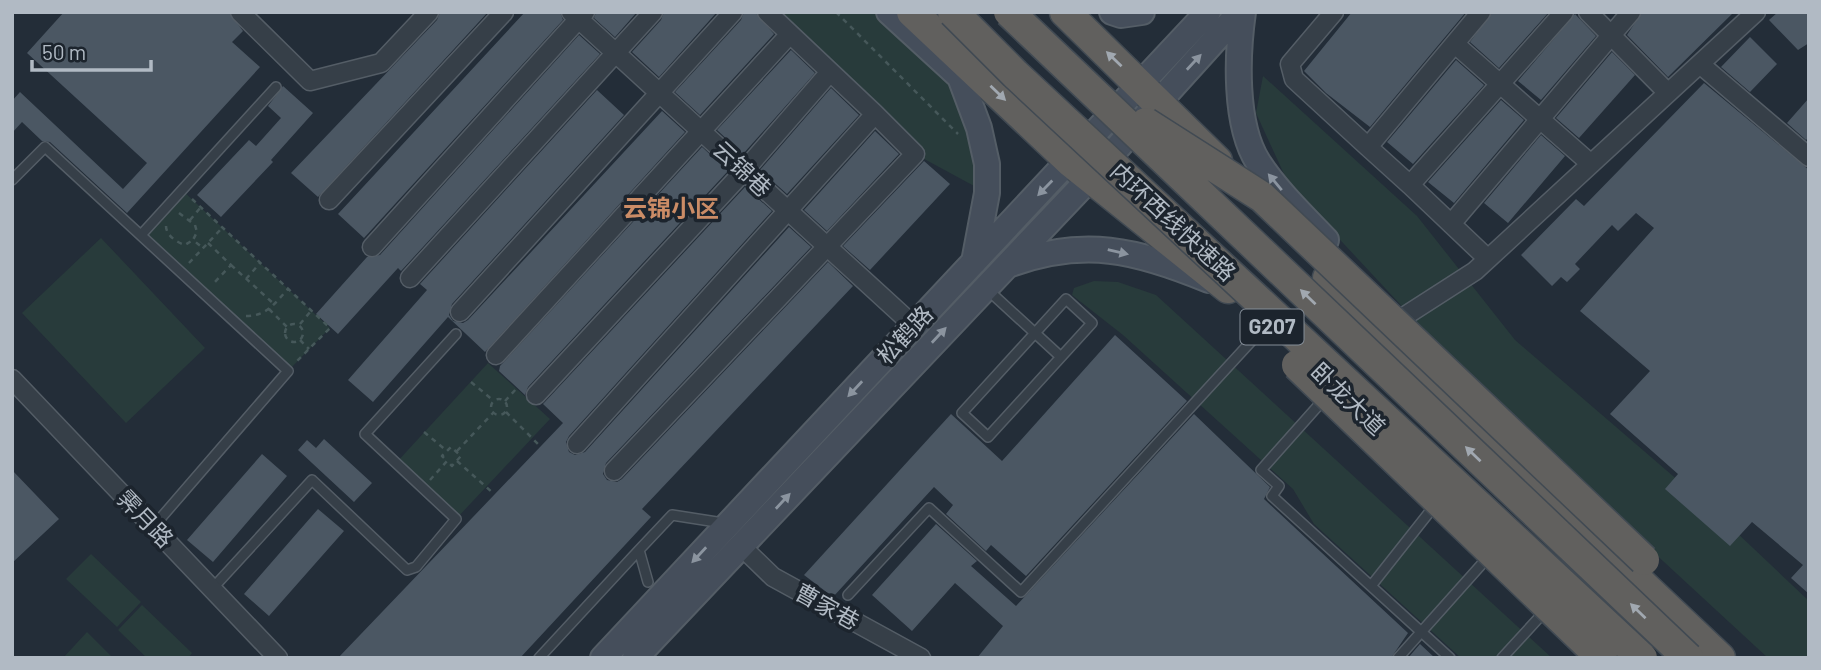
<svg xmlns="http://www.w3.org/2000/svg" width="1821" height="670" font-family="Barlow,'Noto Sans SC',sans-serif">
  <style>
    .green { fill: #283b3b }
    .building { fill: #4b5763 }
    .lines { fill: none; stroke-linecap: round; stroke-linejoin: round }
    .service-casing { stroke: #545d66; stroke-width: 12 }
    .minor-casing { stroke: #545d66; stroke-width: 21 }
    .secondary-casing { stroke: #545d66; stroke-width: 28 }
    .trunk-casing { stroke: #414a53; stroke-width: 33 }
    .path { stroke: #46585a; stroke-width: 2.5; stroke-dasharray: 5 5; stroke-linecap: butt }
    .service { stroke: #363f48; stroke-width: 9 }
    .minor { stroke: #363f48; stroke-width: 18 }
    .secondary { stroke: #454e5b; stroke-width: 24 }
    .trunk { stroke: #61605e; stroke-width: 30 }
    .trunk-bridge-casing { stroke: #414a53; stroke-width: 33; stroke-linecap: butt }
    .trunk-bridge { stroke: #61605e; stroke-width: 30 }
    .oneway { fill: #a1a8b0 }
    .oneway2 { fill: #8b949f }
    .labels { text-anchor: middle; stroke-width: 7; stroke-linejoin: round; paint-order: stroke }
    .shield { fill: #1c242d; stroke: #848d97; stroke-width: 2 }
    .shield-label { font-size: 21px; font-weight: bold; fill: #b1bac4 }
    .street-label { font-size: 23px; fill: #b1bac4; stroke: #1c242d }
    .neighbourhood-label { font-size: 24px; font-weight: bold; fill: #cb8c66; stroke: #1c242d }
  </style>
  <rect width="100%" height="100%" fill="#232d38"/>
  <path class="green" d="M767,12H889L960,77L987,193L915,154Z
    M1263,76L1417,216L1515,340L1716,513L1809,601V658H1768L1493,404L1289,185L1256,113Z
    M182,190L330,328L288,371L141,235Z
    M101,238L205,348L126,423L22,313Z
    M1094,281L1118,282L1156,295L1552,658H1461L1314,524L1293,489L1123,335L1072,295L1074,288Z
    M488,363L550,419L456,519L396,463Z
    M91,554L141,602L117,627L66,579Z
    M142,605L192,653L188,658H147L118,630Z
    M87,632L112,657L63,658Z"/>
  <path class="building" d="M64,12H229L243,31L232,42L260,67L127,213L50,142L42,141L22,122L12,133V101L20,92L123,189L147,163L27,53Z
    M440,12H488L318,197L291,173L437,20Z
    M525,12H560L563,20L364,238L338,214Z
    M596,12H637L615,37L594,18Z
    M664,12H717L659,77L632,52L661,20Z
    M744,12H755L774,34L700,115L675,92L741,20Z
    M1352,12H1466L1370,127L1326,93L1304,71Z
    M1492,12H1549L1499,68L1470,42Z
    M1642,12H1734L1668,77L1627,35Z
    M1778,12H1809V43L1798,50L1769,20Z
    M1575,14L1596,36L1541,100L1518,81Z
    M579,35L600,54L401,271L398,268L338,334L316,314L367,257L380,255Z
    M1750,37L1777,64L1750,92L1721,67Z
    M791,50L815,73L743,154L717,130Z
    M1612,52L1635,75L1579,138L1556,118Z
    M1456,60L1484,85L1413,164L1387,142Z
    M1704,83L1809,170V594L1791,578L1803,565L1752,522L1730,546L1665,489L1678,474L1610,414L1650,371L1580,311L1654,228L1636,213L1618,231L1612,225L1575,264L1580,269L1567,282L1561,277L1552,286L1521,255L1576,199L1584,206Z
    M283,86L313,113L271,160L273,162L221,217L197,195L249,140L256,146L281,118L268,106Z
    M831,88L859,115L787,194L760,170Z
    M597,90L624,115L452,304L449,315L453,321L463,323L468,320L662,111L685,132L485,352L448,317L373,402L348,380L427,290L420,284Z
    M1809,98V137L1806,140L1787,123Z
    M1501,100L1524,120L1454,203L1428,182Z
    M875,131L899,154L827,231L804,210Z
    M1541,135L1565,156L1508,223L1484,203Z
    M702,147L728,171L528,387L525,395L499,371L500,366Z
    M924,161L950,184L870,270L843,246Z
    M745,187L772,211L569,436L566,442L569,452L575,455L585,452L789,227L811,247L606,463L603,474L607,480L617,482L622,479L828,262L853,286L642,509L651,517L520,658H338L563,423L543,404Z
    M1115,335L1187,401L1026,576L991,545L986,551L946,514L953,505L934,487L833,597L804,575L951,414L1002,461Z
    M1194,414L1270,487L1264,499L1408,633L1391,658H977L1003,626L955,583L912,631L872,595L936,524L977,561L971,566L1016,606Z
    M324,439L372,483L354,502L298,450L307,440L316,448Z
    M262,454L287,476L213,562L187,540Z
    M12,470L59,519L12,563Z
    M318,509L344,531L269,616L244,594Z
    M1420,644L1435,658H1408Z"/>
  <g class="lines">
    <defs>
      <path id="service" d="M12,180L45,147L288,371L153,527
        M141,235L276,87
        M988,290L1061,357L988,437L962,413L1066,299L1092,323L1061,357
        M1325,398L1261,470L1279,486L1272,496L1450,658
        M639,550L672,515L723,523
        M1371,586L1435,505
        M212,589L312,480L407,570L416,567L456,519L365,434L456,334
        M848,595L929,508L1021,592L1268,323
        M539,658L639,550L648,582
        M1398,658L1489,556
        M1502,658L1546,610"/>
      <path id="minor" d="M240,12L310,81L381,63L429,12
        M571,12L914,326
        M1334,12L1290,64L1294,79L1368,147L1481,12
        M1588,12L1668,93
        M1455,44L1591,164
        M1701,65L1809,157
        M1368,147L1410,185L1564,12
        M1410,185L1488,259
        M329,200L504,12
        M1451,224L1631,12
        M372,247L585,12
        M410,278L653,12
        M460,312L733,12
        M1391,325L1475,271L1756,12
        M496,355L790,34
        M12,379L278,658
        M536,395L744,171L830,72
        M577,444L875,114L767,12
        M614,471L915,154L875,114
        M741,546L773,577L921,658"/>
      <path id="secondary" d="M889,12L960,77L979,128L987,164V193L974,262
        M1112,12L1121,15L1142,12
        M1243,12C1237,54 1234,124 1258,162C1276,190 1303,216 1326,240
        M1008,265C1084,237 1136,250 1209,280
        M603,658L1208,12
        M635,658L1090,178L1240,12"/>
      <path id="trunk" d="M912,12L1071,162L1228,288
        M1065,12L1217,161
        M1328,278L1465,417L1720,658"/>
    </defs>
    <use href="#service" class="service-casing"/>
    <use href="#minor" class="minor-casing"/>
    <use href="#secondary" class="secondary-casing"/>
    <use href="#trunk" class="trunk-casing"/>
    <path class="path" d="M836,12L958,134
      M192,199L330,328L297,361
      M179,213L195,225L197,232L193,240L203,248
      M190,220L201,207
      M166,226C166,235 176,242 185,245L193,240
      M208,243L231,265L213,284
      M189,263L222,228
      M231,265L274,304
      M246,279L260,263
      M269,309L287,327
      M246,316C267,316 275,303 288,289
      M285 333a9 9 0 1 1 18 0a9 9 0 1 1-18 0Z
      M300,324L311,311
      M300,340L309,349
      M471,382L494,401
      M491 407a8 8 0 1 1 16 0a8 8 0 1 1-16 0Z
      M505,401L517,388
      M506,412L540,446
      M424,432L447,451
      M457,451L493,413
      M457,461L493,493
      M430,480L447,461L452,466L461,456L451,447L442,456L447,461"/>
    <use href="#service" class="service"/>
    <use href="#minor" class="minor"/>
    <use href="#secondary" class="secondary"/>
    <use href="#trunk" class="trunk"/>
    <defs>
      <path id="trunk-bridge" d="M953,12L1015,74L1642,658
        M1009,12L1688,658
        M1146,123L1262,197L1644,560
        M1297,365L1602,658"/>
    </defs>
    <use href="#trunk-bridge" class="trunk-bridge-casing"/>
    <use href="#trunk-bridge" class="trunk-bridge"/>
  </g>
  <defs><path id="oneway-solid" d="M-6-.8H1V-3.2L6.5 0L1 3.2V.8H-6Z" transform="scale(1.75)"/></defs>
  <g class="oneway">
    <use href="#oneway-solid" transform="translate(1114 59) rotate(-136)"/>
    <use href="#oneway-solid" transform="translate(998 93) rotate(44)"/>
    <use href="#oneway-solid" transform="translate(1308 297) rotate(-136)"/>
    <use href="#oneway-solid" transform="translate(1473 454) rotate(-136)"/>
    <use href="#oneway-solid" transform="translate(1638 611) rotate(-136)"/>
  </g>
  <g class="oneway2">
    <use href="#oneway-solid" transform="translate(1194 62) rotate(-47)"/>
    <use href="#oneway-solid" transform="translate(1275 182) rotate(-130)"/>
    <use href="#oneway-solid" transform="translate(1045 188) rotate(134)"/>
    <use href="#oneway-solid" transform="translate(1118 252) rotate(13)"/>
    <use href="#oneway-solid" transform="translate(939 335) rotate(-47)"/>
    <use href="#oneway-solid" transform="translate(855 389) rotate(133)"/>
    <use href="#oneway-solid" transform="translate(783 501) rotate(-47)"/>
    <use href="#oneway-solid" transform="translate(699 555) rotate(133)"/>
  </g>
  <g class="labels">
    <rect class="shield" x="1240.5" y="309.5" width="63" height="35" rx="5"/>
    <g class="shield-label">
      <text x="1272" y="334">G207</text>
    </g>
    <g class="street-label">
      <text transform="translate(742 169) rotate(43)" y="8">云锦巷</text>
      <text transform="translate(1173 222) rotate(43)" y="8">内环西线快速路</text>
      <text transform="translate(905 335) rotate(-47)" y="8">松鹤路</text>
      <text transform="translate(1348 399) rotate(44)" y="8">卧龙大道</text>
      <text transform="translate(145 519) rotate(46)" y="8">霁月路</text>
      <text transform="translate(827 607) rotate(29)" y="8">曹家巷</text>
    </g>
    <g class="neighbourhood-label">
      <text x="671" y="217">云锦小区</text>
    </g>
  </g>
  <rect width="1821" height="670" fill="none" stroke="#b1bac4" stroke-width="28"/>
  <path d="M32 60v10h119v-10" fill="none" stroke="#b1bac4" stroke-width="3.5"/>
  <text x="42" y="60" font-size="21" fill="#b1bac4" stroke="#1c242d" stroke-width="5" paint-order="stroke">50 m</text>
</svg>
